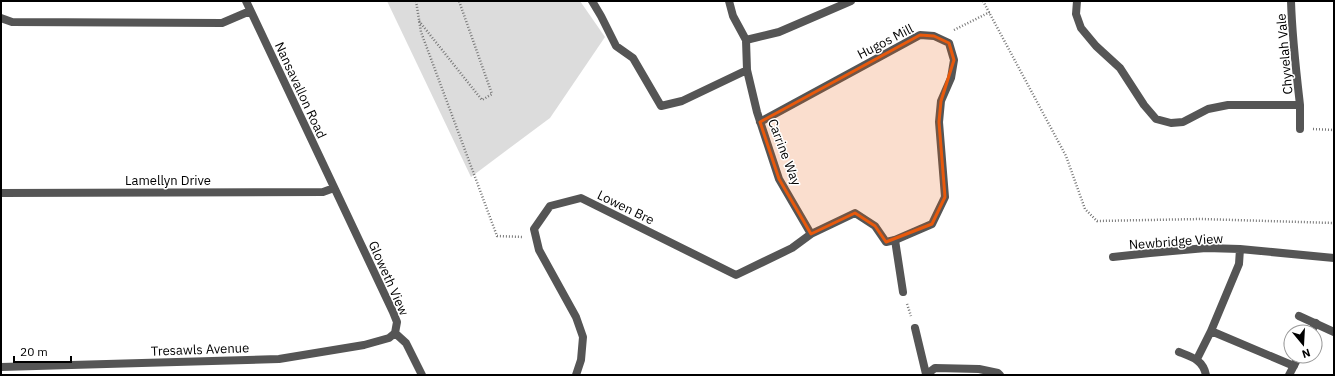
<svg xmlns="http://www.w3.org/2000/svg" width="1335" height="376" font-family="'IBM Plex Sans',sans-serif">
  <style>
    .green { fill: #dcdcdc }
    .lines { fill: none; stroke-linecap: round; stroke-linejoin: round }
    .path { stroke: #777; stroke-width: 2.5; stroke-dasharray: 1 2; stroke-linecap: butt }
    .lane { stroke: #555; stroke-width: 8 }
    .street { stroke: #555; stroke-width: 8 }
    .marked { fill: #e8590c; fill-opacity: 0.2; stroke: #e8590c; stroke-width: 3; stroke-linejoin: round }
    .labels { text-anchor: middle; stroke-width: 3; stroke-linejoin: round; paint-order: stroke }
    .street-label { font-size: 13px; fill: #000; stroke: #fff }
  </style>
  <rect width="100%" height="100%" fill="#fff"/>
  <path class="green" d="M387,1H580L605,37L550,118L471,177Z"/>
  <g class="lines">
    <path class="path" d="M416,1L421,32L497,236L523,237
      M983,1L1066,156L1085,209L1097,221L1201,219L1334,223
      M419,21L482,100L492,94L459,1
      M954,30L990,12
      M1313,129L1334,130
      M907,304L911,316"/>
    <path class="lane" d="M746,40L779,32L851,1
      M895,240L903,292
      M1299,316L1334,332"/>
    <path class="street" d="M246,1L393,312L397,322L395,333L406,343L422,375
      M592,1L601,16L616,46L633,58L661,106L682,101L747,70
      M729,1L733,16L746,40L747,70L757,112L779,179L811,234L855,213L875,226L886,242L895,240L932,224L945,197L939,122L941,101L951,78L954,60L949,43L934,36L920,35L760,122
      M1077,1L1076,14L1081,28L1096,46L1120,68L1144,105L1156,119L1171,123L1183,122L1208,109L1228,105H1300C1296,70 1292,36 1291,1
      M1,18L12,22L222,23L250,11
      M1300,129V105
      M1,193L323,192L334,188
      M1113,257L1150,253L1206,248L1240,249
      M915,328L926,374
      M1311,332L1316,323
      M1179,352C1192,357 1203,360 1206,375
      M1197,359L1211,331
      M1294,366L1211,331L1239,264L1240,249L1334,258
      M1,367L279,359L364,345L389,338L395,333
      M576,375L581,360L583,337L576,317L539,250L534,229L550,206L581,198L736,275L792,248L811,234
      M926,375L935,368L979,369L998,373L1000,375
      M1289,375L1299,356"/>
  </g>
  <path class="marked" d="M920,35L934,36L949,43L954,60L941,101L939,122L945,197L932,224L886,242L875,226L855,213L811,234L779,179L760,122Z"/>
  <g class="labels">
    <g class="street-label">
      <text transform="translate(885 41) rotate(-27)" y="5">Hugos Mill</text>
      <text transform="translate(1284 54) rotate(-95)" y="5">Chyvelah Vale</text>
      <text transform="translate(301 90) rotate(65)" y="5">Nansavallon Road</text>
      <text transform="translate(785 152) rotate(69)" y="5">Carrine Way</text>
      <text x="168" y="185">Lamellyn Drive</text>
      <text transform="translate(626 207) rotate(26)" y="5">Lowen Bre</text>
      <text transform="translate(1176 241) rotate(-4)" y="5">Newbridge View</text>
      <text transform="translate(389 278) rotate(66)" y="5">Gloweth View</text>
      <text transform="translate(200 349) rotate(-2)" y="5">Tresawls Avenue</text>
    </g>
  </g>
  <rect width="1335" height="376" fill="none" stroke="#000000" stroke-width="4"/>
  <g transform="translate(1303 344) rotate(162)"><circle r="19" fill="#ffffff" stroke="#999999"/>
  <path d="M0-3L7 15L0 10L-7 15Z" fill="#000000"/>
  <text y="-6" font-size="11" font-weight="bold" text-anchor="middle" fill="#000000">N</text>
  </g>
  <path d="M14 356v6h57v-6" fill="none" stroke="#000000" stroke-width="2"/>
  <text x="20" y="356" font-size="12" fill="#000000" stroke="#ffffff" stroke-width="3" paint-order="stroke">20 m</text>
</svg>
